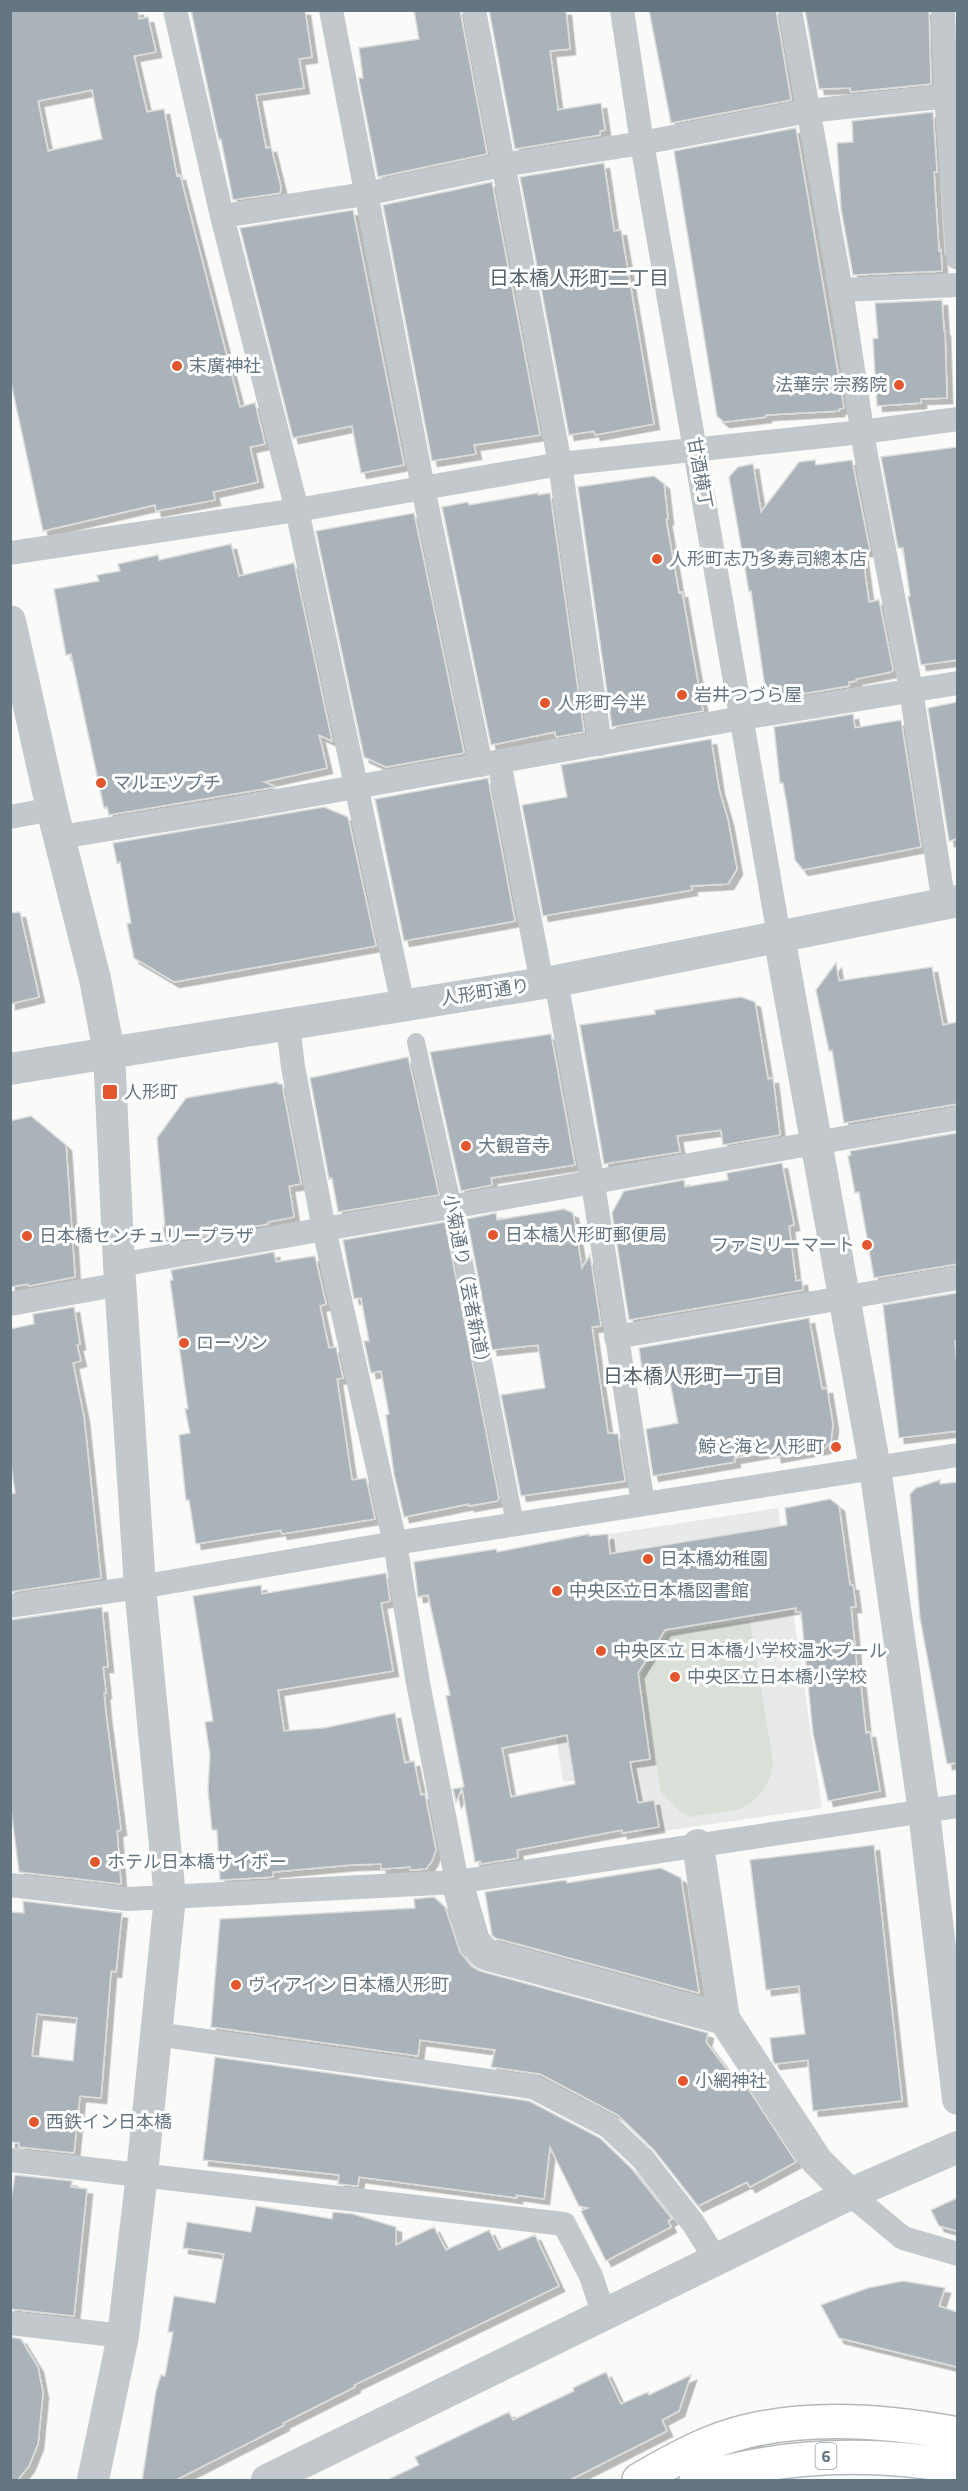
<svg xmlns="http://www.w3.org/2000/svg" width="968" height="2491" font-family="'Titillium Web','Noto Sans JP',sans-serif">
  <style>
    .built { fill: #e8e9e9 }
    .green { fill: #dadfd7 }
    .building { fill: #aab3b9; stroke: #dcdcda; stroke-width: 1.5; fill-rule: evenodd; filter: url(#shadow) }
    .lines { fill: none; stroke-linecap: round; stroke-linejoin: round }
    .motorway-casing { stroke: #b4b9bd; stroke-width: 36 }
    .pedestrian { stroke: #c3c8cc; stroke-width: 18 }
    .minor { stroke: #c3c8cc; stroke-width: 24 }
    .tertiary { stroke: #c3c8cc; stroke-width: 32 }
    .motorway { stroke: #fff; stroke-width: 33 }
    .poi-dot { fill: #e4572e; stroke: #fff; stroke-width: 2 }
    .labels { text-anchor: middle; stroke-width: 6; stroke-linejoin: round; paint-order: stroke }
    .shield { fill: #fff; stroke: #939fa8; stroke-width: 1.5 }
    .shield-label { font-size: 16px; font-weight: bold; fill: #657683 }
    .poi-label { font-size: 18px; fill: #657683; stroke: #fff; text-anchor: start }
    .street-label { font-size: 18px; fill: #657683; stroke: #fff }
    .neighbourhood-label { font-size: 20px; fill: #57646e; stroke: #fff }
  </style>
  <defs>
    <filter id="shadow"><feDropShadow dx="5.5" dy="5.5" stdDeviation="0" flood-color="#0004"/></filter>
  </defs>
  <rect width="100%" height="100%" fill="#fafaf8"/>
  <path class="built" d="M778,1508L822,1808L643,1834L633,1772L563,1782L533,1583L614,1570L610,1534Z"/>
  <path class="green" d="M750,1620L773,1762L770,1777L763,1791L752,1802L740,1809L690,1817L680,1811L661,1793L642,1673L668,1633Z"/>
  <path class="building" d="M10,10H138L139,19L148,17L156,52L134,56L147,112L164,109L177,176L180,175L240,407L255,403L265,444L250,447L258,482L213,492L215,500L156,511L155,505L43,531L10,378ZM92,90L102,139L48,151L38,101Z
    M191,10H305L312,57L299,59L304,88L256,95L266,148L271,147L281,187L280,193L233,200L221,139L219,140Z
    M414,10H460L487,154L378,177L359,81V78H363L359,48L419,39Z
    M489,10H566L570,49L550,51L558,110L601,103L605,130L600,131V135L515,149Z
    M649,10H776L791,100L671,123Z
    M805,10H929L931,84L851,92L850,88L819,89Z
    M933,112L937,172H934L939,251L941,250L942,271L853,275L841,209L837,143L853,142L852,121Z
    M796,128L844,408L839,409V411L766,415V417L724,422L717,416L674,151Z
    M604,163L614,231L621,230L654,424L595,435L594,431L569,435L520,177Z
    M492,182L540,435L474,445L476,454L432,461L383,205Z
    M353,210L404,465L361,473L352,426L293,438L240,228Z
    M942,300L944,331H945L947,398L921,399V403L877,406L873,339L878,338L875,303Z
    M957,447V660L921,665L908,597L910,596L903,548H898L881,457Z
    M815,460L816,465L852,460L870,551H862L869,602L879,600L893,670L891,672L856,679V681L849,682V686L771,699L770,693L766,694L751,591L749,592L729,477L738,467L753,464L761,512L799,462Z
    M654,476L664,484L668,519H666L679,593L682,592L703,711L612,727L578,487Z
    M538,493V495L550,493L584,732L556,737L555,732L491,745L442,507L468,502L469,505Z
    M414,513L464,753L386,767L364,757L316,531Z
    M231,544L239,576L294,563L332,741L319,735L327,768L264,782L276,787L109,815L107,807L104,808L71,654L66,655L54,589L99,581L97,575L120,571L118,564L158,555L159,560Z
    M957,702V839L949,841L928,708Z
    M853,714L855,728L901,720L921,847L803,870L795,860L788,811L783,783H780L774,727Z
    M711,739L719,789L728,820L737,869L728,884L691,886L692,890L543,916L522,805L567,797L561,765Z
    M488,778L515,921L404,941L375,799Z
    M324,807L348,817L376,946L174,982L134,958L127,924L131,923L120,862L117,863L113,843Z
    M20,912L39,997L10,1004V913Z
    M836,963L839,981L932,967L943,1025L957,1022V1104L844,1123L832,1050L829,1051L816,990Z
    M741,997L755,1002L768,1079L773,1078L780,1135L723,1145L721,1130L677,1136L680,1152L604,1164L580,1025L655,1014V1010Z
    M551,1034L575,1165L491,1178L492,1185L461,1191L430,1052Z
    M408,1057L439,1195L338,1212L332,1178L329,1179L310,1078Z
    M278,1082V1084H282L301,1184L289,1186L294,1217L268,1222V1224L166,1242L163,1227H165L157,1138L186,1098Z
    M31,1116L66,1145L75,1277L29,1286L28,1284L10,1287V1121Z
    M957,1133V1264L874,1278L859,1192L855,1193L848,1156L851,1155L850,1151Z
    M782,1163L794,1225L789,1226L796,1281L802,1280L803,1290L629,1320L612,1213L624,1191L684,1180L685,1187L728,1180L727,1173Z
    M564,1209L573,1213L582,1268L590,1255L601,1326L592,1327L599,1376L608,1433L618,1434L625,1481L521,1496L501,1395L545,1388L538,1345L492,1350L467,1219L496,1213L497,1220Z
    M445,1222L499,1499L497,1501L469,1506V1504L404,1517L394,1474L386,1415L389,1414L381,1371L371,1373L364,1341H369L361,1298L354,1299L343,1240Z
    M274,1252L276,1262L315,1256L326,1304L320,1306L329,1348L336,1347L343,1378L337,1379L352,1480L366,1478L375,1519L282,1534L281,1530L196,1544L189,1500H186L179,1435L190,1433L185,1409H188L170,1280H173L171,1270Z
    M957,1293V1340L955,1341L957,1365V1431L899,1438L883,1305Z
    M74,1307L80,1344L77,1345L81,1361L73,1363L84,1417L101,1578L10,1592V1494L15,1493L10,1456V1329L34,1324L33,1314Z
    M809,1318L822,1389L827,1388L833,1425L831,1441L825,1448L776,1457L775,1451L734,1458L735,1462L653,1476L646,1429L678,1423L669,1377L644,1382L639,1348Z
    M940,1480V1484L957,1482V1763L947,1764L920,1618L910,1494L916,1488Z
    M830,1499L839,1506L850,1585H853L856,1607H851L858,1678L860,1677L866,1733L870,1732L880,1791L828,1801L813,1734L801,1612H796V1608L665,1630L638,1673L650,1759L630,1762L638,1803L654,1800L659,1827L622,1833V1830L517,1850L518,1858L481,1864L480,1861L475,1862L462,1788L456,1802L453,1789L464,1787L446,1696L450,1695L428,1595L418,1597L414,1562L496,1549L497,1552L589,1534V1536L608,1534L610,1554L787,1525L785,1508ZM567,1735L575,1784L511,1797L502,1748Z
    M386,1573L390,1601L381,1603L393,1671L278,1690L284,1731L324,1728L395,1713L405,1763L414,1761L421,1795L425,1794L436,1850L432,1861L426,1869L410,1870V1867L381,1869V1864L351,1865L273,1872V1877L220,1880L217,1830H212L208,1790L210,1755L205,1722L213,1721L193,1596L261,1585L262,1594Z
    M102,1607L108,1667H103L106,1693H104L106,1714L121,1830L117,1831L121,1884L19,1872L10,1801V1620Z
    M874,1845L902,2101L813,2111L808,2060L775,2064L773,2061L770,2038L805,2034L799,1986L766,1990L750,1860Z
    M661,1868L681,1878L699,1993L495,1938L492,1935L485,1892L566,1880L567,1883Z
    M434,1897L445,1907L460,1952L471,1966L480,1971L708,2033L706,2042L740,2087L745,2084L796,2162L750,2187L747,2182L698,2206L654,2150L618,2115L540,2074L491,2067L495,2050L420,2040L418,2056L211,2027L220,1919L415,1908L414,1899Z
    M23,1901L122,1913L116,1972L111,1971L101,2098L80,2096L74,2153L19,2147V2143L10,2142V1912L24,1913ZM37,2014L77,2018L73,2061L32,2056Z
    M215,2057L529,2101L600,2138L632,2169L672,2219L668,2221L671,2227L606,2261L581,2211L588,2208L579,2206L550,2147L544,2199L516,2195L517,2198L359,2177L358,2186L338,2184L339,2175L203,2160Z
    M15,2175L72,2181L71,2187L87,2189L74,2316L10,2309V2206Z
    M957,2198V2231L939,2226L931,2210Z
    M256,2206L332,2219L333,2212L353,2214L396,2227V2245L434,2227L446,2250L489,2230L499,2250L535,2235L559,2286L354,2385L355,2387L283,2423L284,2425L174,2481H142L156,2391L161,2375L165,2376L173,2332H168L174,2296L215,2303L224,2254L183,2248L187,2222L251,2232Z
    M903,2281L945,2288L939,2306L957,2312V2367L839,2338L821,2305L868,2288Z
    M10,2337L21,2339L38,2367L43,2393L38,2444L29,2466L17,2481H10Z
    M606,2372L621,2404L648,2392L649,2395L691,2375L679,2411L662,2420L667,2431L568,2481H385L419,2465L415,2457L509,2412L513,2420L574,2391L573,2388Z"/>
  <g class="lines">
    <defs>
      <path id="motorway" d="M639,2480C661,2467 684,2454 708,2444C784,2412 878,2419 958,2434
        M696,2480C783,2454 869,2451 958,2467"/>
    </defs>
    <use href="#motorway" class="motorway-casing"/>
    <path class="pedestrian" d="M416,1042L453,1207L515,1524"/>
    <path class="minor" d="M175,10L222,216L297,510L403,1005
      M331,10L423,488L481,765
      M474,10L560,464L600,744
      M622,10L642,143L779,936
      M790,10L841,290L865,450L911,690L944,904
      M943,10L946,96L958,258
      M222,216L365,194L502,165L642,143L808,111L958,95
      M841,290L958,285
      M10,553L297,510L560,464L862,432L958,419
      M499,762L542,983
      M10,817L52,809
      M60,837L221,811L742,718L958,683
      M556,981L593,1184L643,1504
      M288,1025L293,1067L324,1229L395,1543L418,1683L457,1882
      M119,1265L958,1118
      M10,1304L121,1284
      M616,1337L958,1278
      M10,1606L140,1587L395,1543L958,1455
      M10,1885L128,1899L457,1882L958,1806
      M156,2034L533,2087L608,2126L643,2159L693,2223L717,2261
      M10,2160L564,2224L591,2276L604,2315
      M850,2194L903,2238L958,2254
      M10,2323L123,2336"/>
    <path class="tertiary" d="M10,621L52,809L95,979L109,1052L119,1265L140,1587L170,1897L142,2174L123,2336L93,2480
      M779,936L875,1468L924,1812L958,2099
      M10,1069L556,981L958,901
      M698,1845L724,2019L817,2161L850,2194
      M457,1882L474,1941L485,1954L724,2019
      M267,2480L850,2194L958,2147"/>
    <use href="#motorway" class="motorway"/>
  </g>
  <g class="poi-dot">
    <circle cx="177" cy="366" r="6"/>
    <circle cx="899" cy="385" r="6"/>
    <circle cx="657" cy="559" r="6"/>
    <circle cx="682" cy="695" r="6"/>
    <circle cx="545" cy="703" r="6"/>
    <circle cx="101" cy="783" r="6"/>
    <rect x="102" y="1084" width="16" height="16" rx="3"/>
    <circle cx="466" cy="1146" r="6"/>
    <circle cx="493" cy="1235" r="6"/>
    <circle cx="27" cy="1236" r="6"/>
    <circle cx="867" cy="1245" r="6"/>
    <circle cx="184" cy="1343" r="6"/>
    <circle cx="836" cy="1447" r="6"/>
    <circle cx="648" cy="1559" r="6"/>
    <circle cx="557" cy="1591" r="6"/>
    <circle cx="601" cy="1651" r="6"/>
    <circle cx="675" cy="1677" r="6"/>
    <circle cx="95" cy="1862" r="6"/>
    <circle cx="236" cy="1985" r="6"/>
    <circle cx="683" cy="2081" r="6"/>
    <circle cx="34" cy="2122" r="6"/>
  </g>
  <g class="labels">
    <rect class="shield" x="815.5" y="2443" width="21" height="26" rx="4.5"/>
    <g class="shield-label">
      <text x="826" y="2462">6</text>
    </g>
    <g class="poi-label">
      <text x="189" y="372">末廣神社</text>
      <text x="887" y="391" text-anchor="end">法華宗 宗務院</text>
      <text x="669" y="565">人形町志乃多寿司總本店</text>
      <text x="694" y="701">岩井つづら屋</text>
      <text x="557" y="709">人形町今半</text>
      <text x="113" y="789">マルエツプチ</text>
      <text x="124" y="1098">人形町</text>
      <text x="478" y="1152">大観音寺</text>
      <text x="505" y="1241">日本橋人形町郵便局</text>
      <text x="39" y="1242">日本橋センチュリープラザ</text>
      <text x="855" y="1251" text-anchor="end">ファミリーマート</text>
      <text x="196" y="1349">ローソン</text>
      <text x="824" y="1453" text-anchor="end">鯨と海と人形町</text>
      <text x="660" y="1565">日本橋幼稚園</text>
      <text x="569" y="1597">中央区立日本橋図書館</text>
      <text x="613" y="1657">中央区立 日本橋小学校温水プール</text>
      <text x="687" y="1683">中央区立日本橋小学校</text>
      <text x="107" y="1868">ホテル日本橋サイボー</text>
      <text x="248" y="1991">ヴィアイン 日本橋人形町</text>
      <text x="695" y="2087">小網神社</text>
      <text x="46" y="2128">西鉄イン日本橋</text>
    </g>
    <g class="street-label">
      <text transform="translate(700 473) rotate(80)" y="6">甘酒横丁</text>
      <text transform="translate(485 992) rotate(-9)" y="6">人形町通り</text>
      <text transform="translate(467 1283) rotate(79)" y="6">小菊通り（芸者新道）</text>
    </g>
    <g class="neighbourhood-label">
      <text x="579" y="285">日本橋人形町二丁目</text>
      <text x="693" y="1383">日本橋人形町一丁目</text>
    </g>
  </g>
  <rect width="968" height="2491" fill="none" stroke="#657683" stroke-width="24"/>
</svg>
